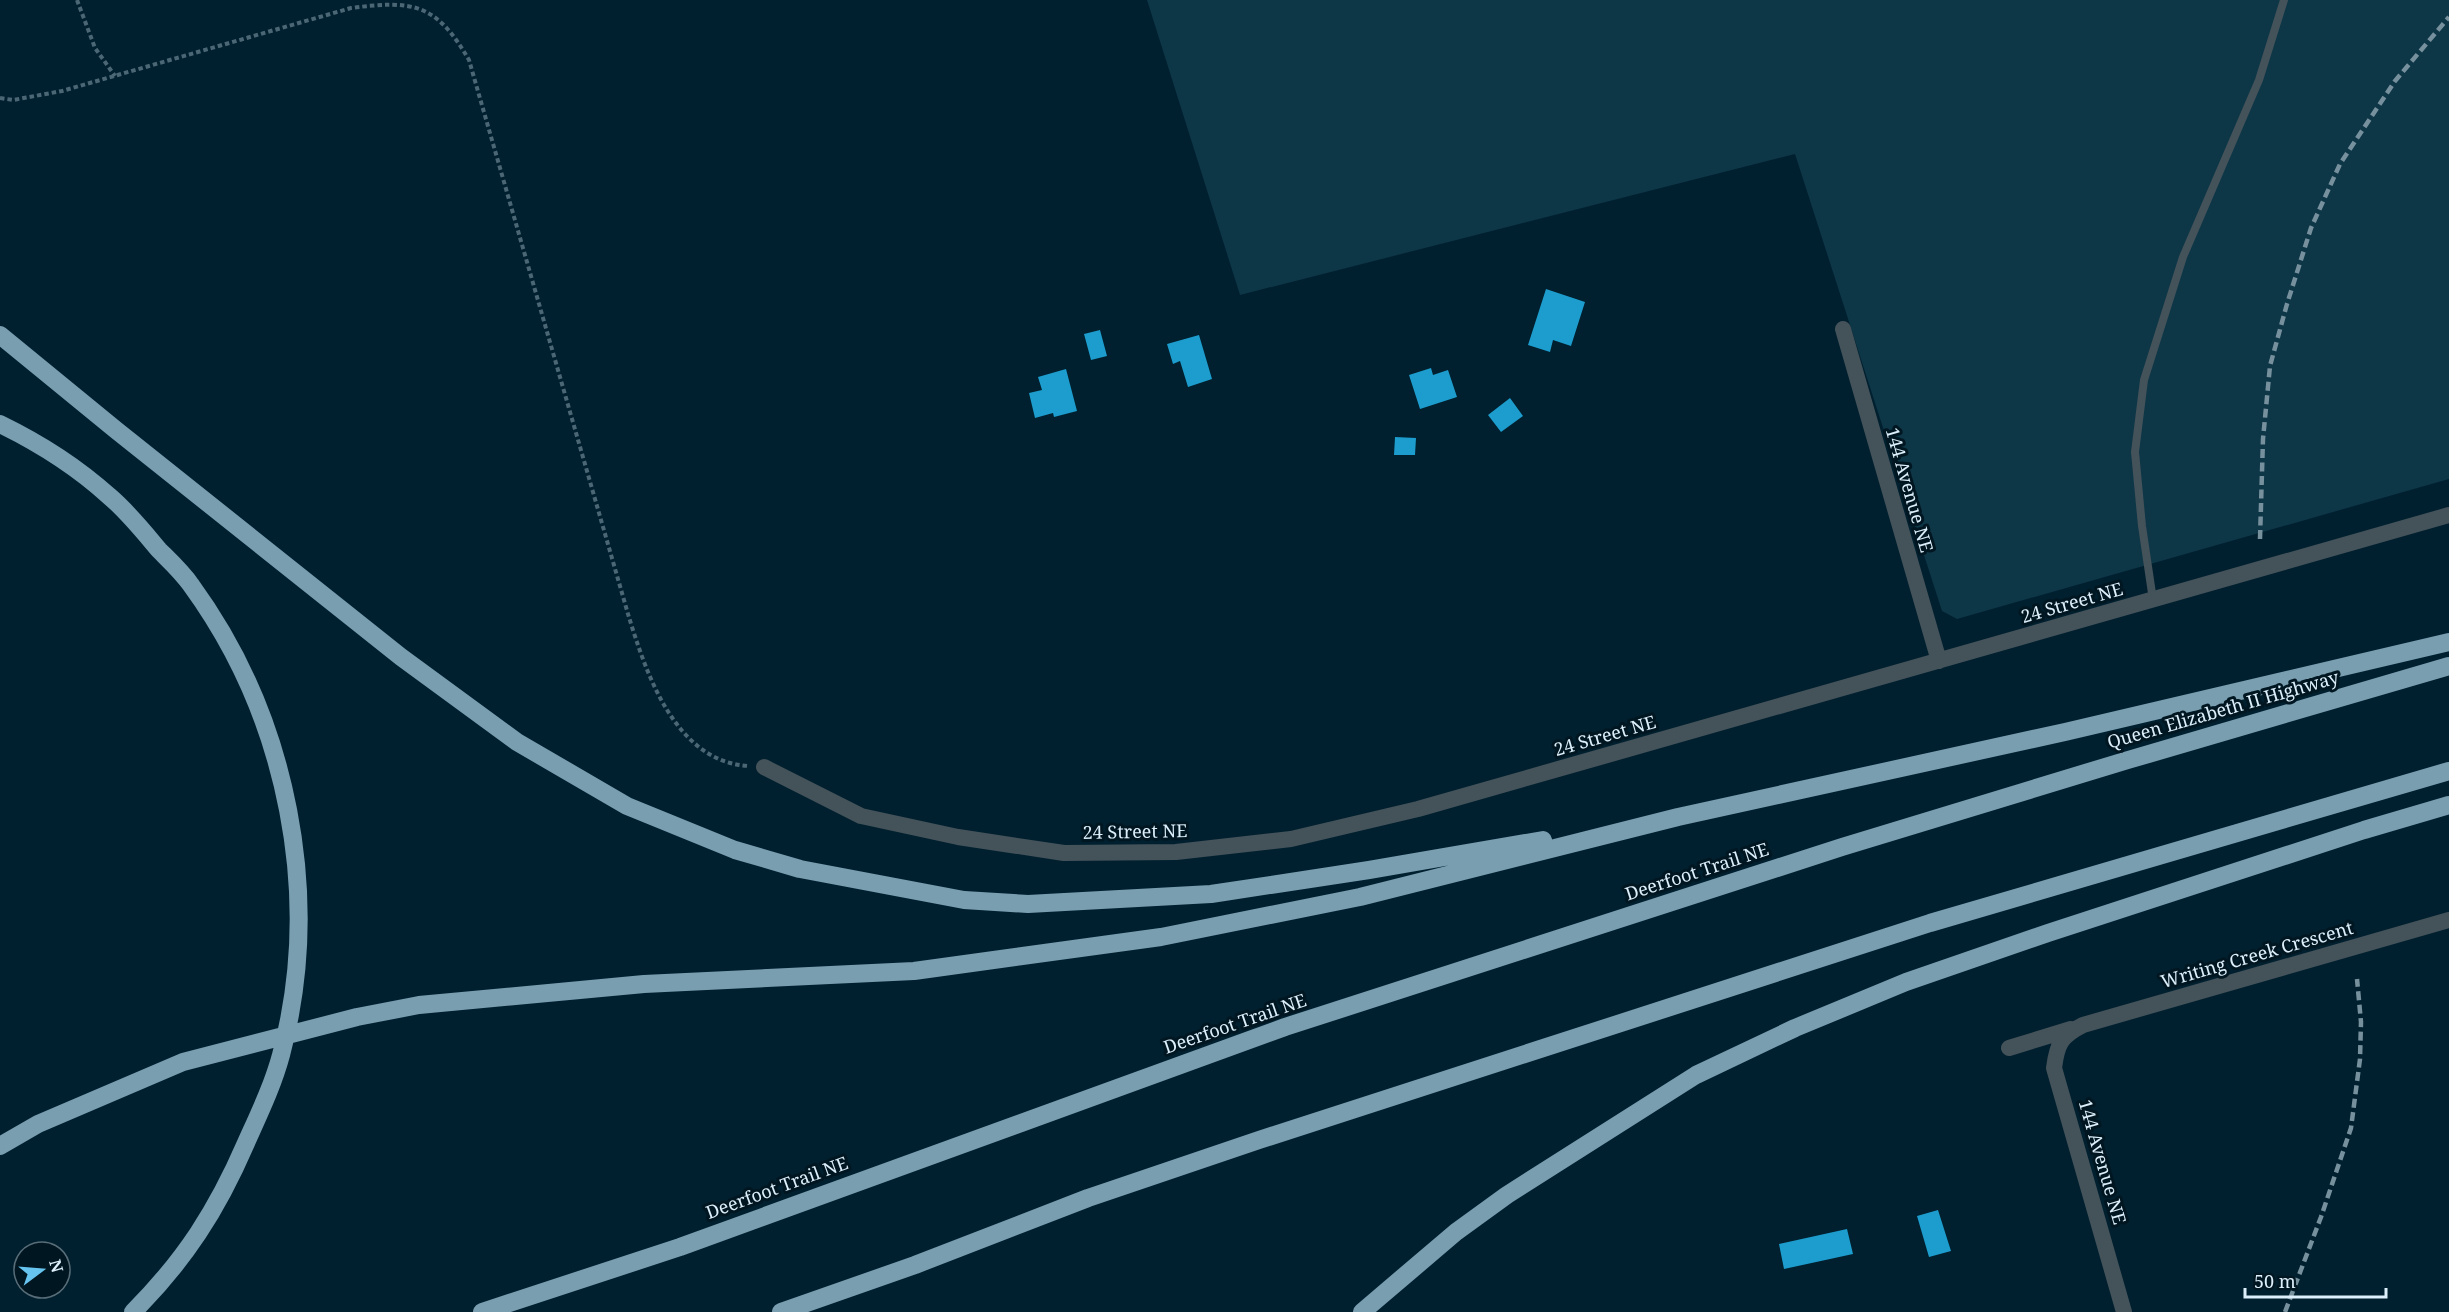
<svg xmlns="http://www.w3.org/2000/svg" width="2449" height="1312" font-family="'Noto Serif',serif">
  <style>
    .green { fill: #0d3647 }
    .building { fill: #1c9dce }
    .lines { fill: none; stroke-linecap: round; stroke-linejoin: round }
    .path { stroke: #4b6674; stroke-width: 4; stroke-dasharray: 4.5 3; stroke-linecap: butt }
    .service { stroke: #44525a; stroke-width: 8 }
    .minor { stroke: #44525a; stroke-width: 16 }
    .motorway { stroke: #799eb0; stroke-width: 18 }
    .rail { stroke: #77909d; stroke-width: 4.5; stroke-dasharray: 9 4.5; stroke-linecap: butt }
    .labels { text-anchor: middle; stroke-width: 6; stroke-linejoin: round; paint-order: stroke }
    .street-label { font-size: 18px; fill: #dceffa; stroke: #001621 }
  </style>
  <rect width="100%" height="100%" fill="#00202f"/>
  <path class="green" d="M1147,0H2449V479L1957,619L1942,611L1795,154L1240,295Z"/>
  <path class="building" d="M1546,289L1585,302L1571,346L1553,340L1550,352L1528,345Z
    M1100,330L1107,356L1091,360L1084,334Z
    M1199,335L1212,379L1188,387L1180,361L1173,364L1167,344Z
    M1431,368L1433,375L1448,370L1457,397L1420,409L1409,375Z
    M1066,369L1077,411L1054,417L1053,413L1035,418L1029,393L1042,390L1038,377Z
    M1510,398L1523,416L1501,432L1488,415Z
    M1395,437L1416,438L1415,455H1394Z
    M1938,1210L1951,1251L1929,1257L1917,1216Z
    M1847,1229L1853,1254L1784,1269L1779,1244Z"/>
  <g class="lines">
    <path class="path" d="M77,0L95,48L115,76
      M0,98L13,100L62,91L351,8C413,0 436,3 469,60L628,614C646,673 675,762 749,766"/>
    <path class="service" d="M2153,600L2142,526L2135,452L2144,380L2183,257L2259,80L2284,0"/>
    <path class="minor" d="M1843,329L1939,661
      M764,767L861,816L958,837L1064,853L1176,852L1291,839L1418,809L2449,515
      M2009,1048L2071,1029
      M2124,1312L2054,1068C2057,1044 2061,1036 2083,1025L2449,920"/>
    <path class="motorway" d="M0,335L116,430L401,657L517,742L627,806L735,850L800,869L964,900L1028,904L1211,894L1369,870L1543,840
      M0,424C37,442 78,468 109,496C128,512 143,531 159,550C170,561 182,572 191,585C288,718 323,896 281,1055C273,1085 259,1114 246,1143C217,1210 185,1260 133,1312
      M0,1146L38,1124L183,1062L357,1017L419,1005L644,984L914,971L1161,937L1360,897L1678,817L2065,732L2449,642
      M482,1312L680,1247L1285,1027L1842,847L2128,760L2449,666
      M781,1312L915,1265L1088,1198L1259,1140L1930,923L2449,771
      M1362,1312L1456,1232L1507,1195L1696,1075L1795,1028L1906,982L2048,933L2364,830L2449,805"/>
    <path class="rail" d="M2260,539L2263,439L2270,366L2287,304L2311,228L2340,164L2395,81L2449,17
      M2285,1312L2321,1217L2351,1128L2360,1059L2361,1022L2357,979"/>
  </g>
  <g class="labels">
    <g class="street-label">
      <text transform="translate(1909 490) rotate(74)" y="6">144 Avenue NE</text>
      <text transform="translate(2072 603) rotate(-16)" y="6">24 Street NE</text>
      <text transform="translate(2223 710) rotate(-16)" y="6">Queen Elizabeth II Highway</text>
      <text transform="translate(1605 736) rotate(-16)" y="6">24 Street NE</text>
      <text transform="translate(1135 832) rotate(-1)" y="6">24 Street NE</text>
      <text transform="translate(1697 872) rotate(-18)" y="6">Deerfoot Trail NE</text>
      <text transform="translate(2257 955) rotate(-16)" y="6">Writing Creek Crescent</text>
      <text transform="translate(1235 1024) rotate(-19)" y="6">Deerfoot Trail NE</text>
      <text transform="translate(2102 1162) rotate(74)" y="6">144 Avenue NE</text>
      <text transform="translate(777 1188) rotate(-20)" y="6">Deerfoot Trail NE</text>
    </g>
  </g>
  <g transform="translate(42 1270) rotate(74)"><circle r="28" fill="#001621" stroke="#586d78" stroke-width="1.5"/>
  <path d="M0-4.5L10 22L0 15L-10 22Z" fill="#67c4ef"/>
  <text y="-9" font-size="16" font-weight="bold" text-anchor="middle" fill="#dceffa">N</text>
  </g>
  <path d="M2245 1288v9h141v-9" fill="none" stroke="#dceffa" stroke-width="3"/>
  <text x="2254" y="1288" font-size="18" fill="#dceffa" stroke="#001621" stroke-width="4.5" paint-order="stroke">50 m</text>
</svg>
